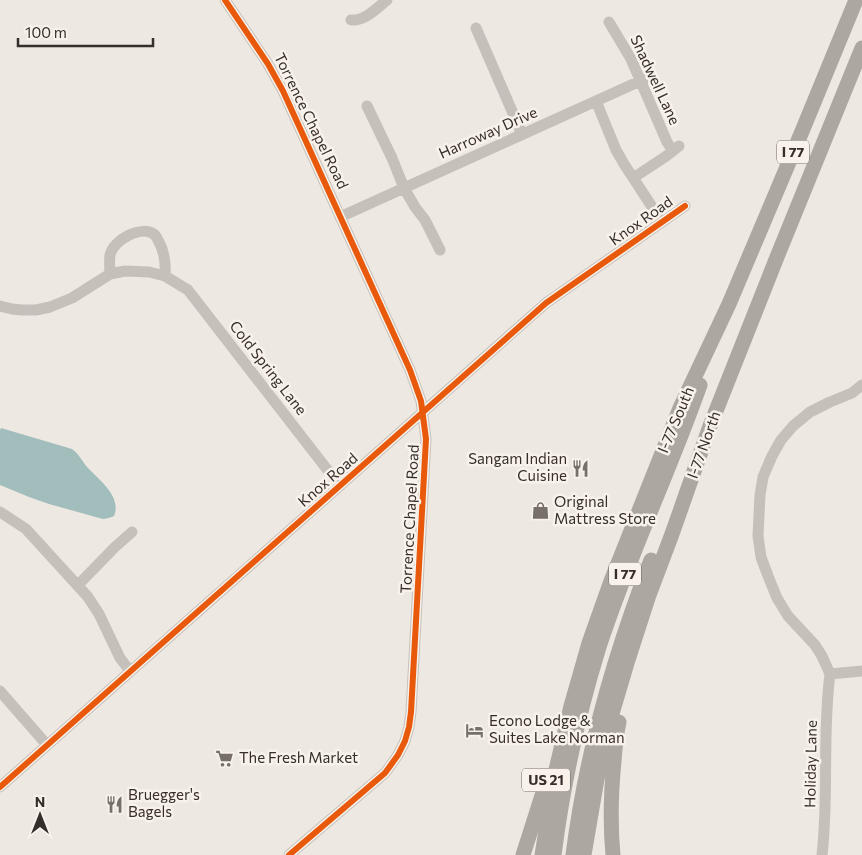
<svg xmlns="http://www.w3.org/2000/svg" width="862" height="855" font-family="Commissioner,sans-serif">
  <style>
    .water { fill: #a1bdbc }
    .lines { fill: none; stroke-linecap: round; stroke-linejoin: round }
    .minor { stroke: #c6c0bb; stroke-width: 11 }
    .highway { stroke: #aca7a1; stroke-width: 15 }
    .cycleway-casing { stroke: #f8f2eb; stroke-width: 9 }
    .cycleway { stroke: #e8590c; stroke-width: 6 }
    .labels { text-anchor: middle; stroke-width: 5; stroke-linejoin: round; paint-order: stroke }
    .shield { fill: #f8f2eb; stroke: #706964; stroke-width: 1 }
    .shield-label { font-size: 14px; font-weight: bold; fill: #362e2a }
    .street-label { font-size: 15px; fill: #362e2a; stroke: #f8f2eb }
    .poi-label { font-size: 15px; fill: #362e2a; stroke: #f8f2eb; text-anchor: start }
  </style>
  <rect width="100%" height="100%" fill="#ede8e2"/>
  <path class="water" d="M1,428L72,449C79,454 82,461 87,467C99,480 122,496 114,516L109,518L103,519L49,504L29,497L0,485V430Z"/>
  <g class="lines">
    <path class="minor" d="M225,0L268,64L283,91L410,370L421,401L426,439L411,712L409,727L405,741L398,755L385,773L289,855
      M351,20C365,21 377,8 387,0
      M609,22L631,59L667,142L673,151
      M476,28L522,134
      M596,101L616,150L624,164L662,222
      M367,106L392,158L404,188L415,207L425,220L440,250
      M633,178L665,157L679,146
      M340,217L649,77
      M110,274C110,268 109,261 110,255C113,240 142,224 155,235C156,236 158,240 159,242C165,253 166,263 165,276
      M0,306L12,309L22,310H36L50,307L72,298L110,274L125,271L149,272L165,276L188,290L340,486
      M0,512L26,529L88,597L99,614L120,658L130,671
      M78,585L115,547L132,532
      M830,674L822,656L815,645L788,616L777,598L768,576L761,557L758,536L760,495L763,477L772,456L781,440L793,426L810,412L830,402L852,393L862,385
      M830,674L862,671
      M0,691L47,745
      M0,787L546,303L685,206
      M822,855C829,795 822,734 830,674"/>
    <path class="highway" d="M523,855L545,786
      M542,855L556,770L571,706L589,643L611,581L680,408L729,304L803,129L856,0
      M554,855C563,785 578,715 599,647C628,558 669,473 700,385
      M573,855C586,753 614,655 651,560
      M584,855L597,779L611,717L627,663L649,595L672,534L710,426L777,257L862,48
      M613,855C610,824 611,792 614,761C615,748 616,735 619,722"/>
    <defs>
      <path id="cycleway" d="M225,0L268,64L283,91L410,370L421,401L426,439L411,712L409,727L405,741L398,755L385,773L289,855
        M0,787L546,303L685,206"/>
    </defs>
    <use href="#cycleway" class="cycleway-casing"/>
    <use href="#cycleway" class="cycleway"/>
  </g>
  <defs>
    <symbol id="restaurant-bare" viewBox="-9 -9 18 18"><path d="M-5-6h1v4h1v-4h1v4h1v-4h1v5L-1.5 .5V6h-2V.5L-5-1ZM5-6V6H3V1.5H1.5Q1.5-4 5-6Z" fill="#766f6a" stroke="#f8f2eb" stroke-width="2.5" paint-order="stroke"/></symbol>
    <symbol id="shop-bare" viewBox="-9 -9 18 18"><path d="M-5-2.5h2.3a2.7 3.5 0 0 1 5.4 0H5L5.5 6h-11ZM-1.5-2.5h3a1.5 2.3 0 0 0-3 0Z" fill="#766f6a" stroke="#f8f2eb" stroke-width="2.5" paint-order="stroke"/></symbol>
    <symbol id="hotel-bare" viewBox="-9 -9 18 18"><path d="M-6-4.5h1.5V1H6V5H4.5V3h-9V5H-6ZM-4 0a1.8 1.8 0 1 1 3.6 0ZM.5 0V-2.5h3Q6-2.5 6 0Z" fill="#766f6a" stroke="#f8f2eb" stroke-width="2.5" paint-order="stroke"/></symbol>
    <symbol id="supermarket-bare" viewBox="-9 -9 18 18"><path d="M-6-5.5h2.5l.6 2H6L4.5 2H-2.5L-4.4-4H-6ZM-1.5 3.2a1.3 1.3 0 1 0 .1 0ZM3 3.2a1.3 1.3 0 1 0 .1 0Z" fill="#766f6a" stroke="#f8f2eb" stroke-width="2.5" paint-order="stroke"/></symbol>
  </defs>
  <g fill-rule="evenodd">
    <use href="#restaurant-bare" x="568" y="456" width="25" height="25"/>
    <use href="#shop-bare" x="528" y="498" width="25" height="25"/>
    <use href="#hotel-bare" x="462" y="718" width="25" height="25"/>
    <use href="#supermarket-bare" x="212" y="746" width="25" height="25"/>
    <use href="#restaurant-bare" x="102" y="792" width="25" height="25"/>
  </g>
  <g class="labels">
    <g class="shield">
      <rect x="777" y="140.5" width="32" height="23" rx="4"/>
      <rect x="609" y="562.5" width="32" height="23" rx="4"/>
      <rect x="522" y="768.5" width="48" height="23" rx="4"/>
    </g>
    <g class="shield-label">
      <text x="793" y="157">I 77</text>
      <text x="625" y="579">I 77</text>
      <text x="546" y="785">US 21</text>
    </g>
    <g class="street-label">
      <text transform="translate(655 80) rotate(65)" y="5">Shadwell Lane</text>
      <text transform="translate(311 121) rotate(64)" y="5">Torrence Chapel Road</text>
      <text transform="translate(488 133) rotate(-24)" y="5">Harroway Drive</text>
      <text transform="translate(641 221) rotate(-35)" y="5">Knox Road</text>
      <text transform="translate(268 368) rotate(52)" y="5">Cold Spring Lane</text>
      <text transform="translate(676 420) rotate(-67)" y="5">I-77 South</text>
      <text transform="translate(704 445) rotate(-70)" y="5">I-77 North</text>
      <text transform="translate(328 480) rotate(-41)" y="5">Knox Road</text>
      <text transform="translate(410 519) rotate(-87)" y="5">Torrence Chapel Road</text>
      <text transform="translate(811 764) rotate(-89)" y="5">Holiday Lane</text>
    </g>
    <g class="poi-label">
      <text x="567" y="464" text-anchor="end">Sangam Indian<tspan x="567" dy="17">Cuisine</tspan></text>
      <text x="554" y="507">Original<tspan x="554" dy="17">Mattress Store</tspan></text>
      <text x="489" y="726">Econo Lodge &amp;<tspan x="489" dy="17">Suites Lake Norman</tspan></text>
      <text x="239" y="763">The Fresh Market</text>
      <text x="128" y="800">Bruegger's<tspan x="128" dy="17">Bagels</tspan></text>
    </g>
  </g>
  <g transform="translate(40 815)" stroke="#f8f2eb" stroke-width="4" paint-order="stroke">
  <path d="M0-4L9 19L0 12L-9 19Z" fill="#362e2a"/>
  <text y="-8" font-size="14" font-weight="bold" text-anchor="middle" fill="#362e2a">N</text>
  </g>
  <path d="M18 38v8h135v-8" fill="none" stroke="#362e2a" stroke-width="2.5"/>
  <text x="25" y="38" font-size="15" fill="#362e2a" stroke="#f8f2eb" stroke-width="4" paint-order="stroke">100 m</text>
</svg>
